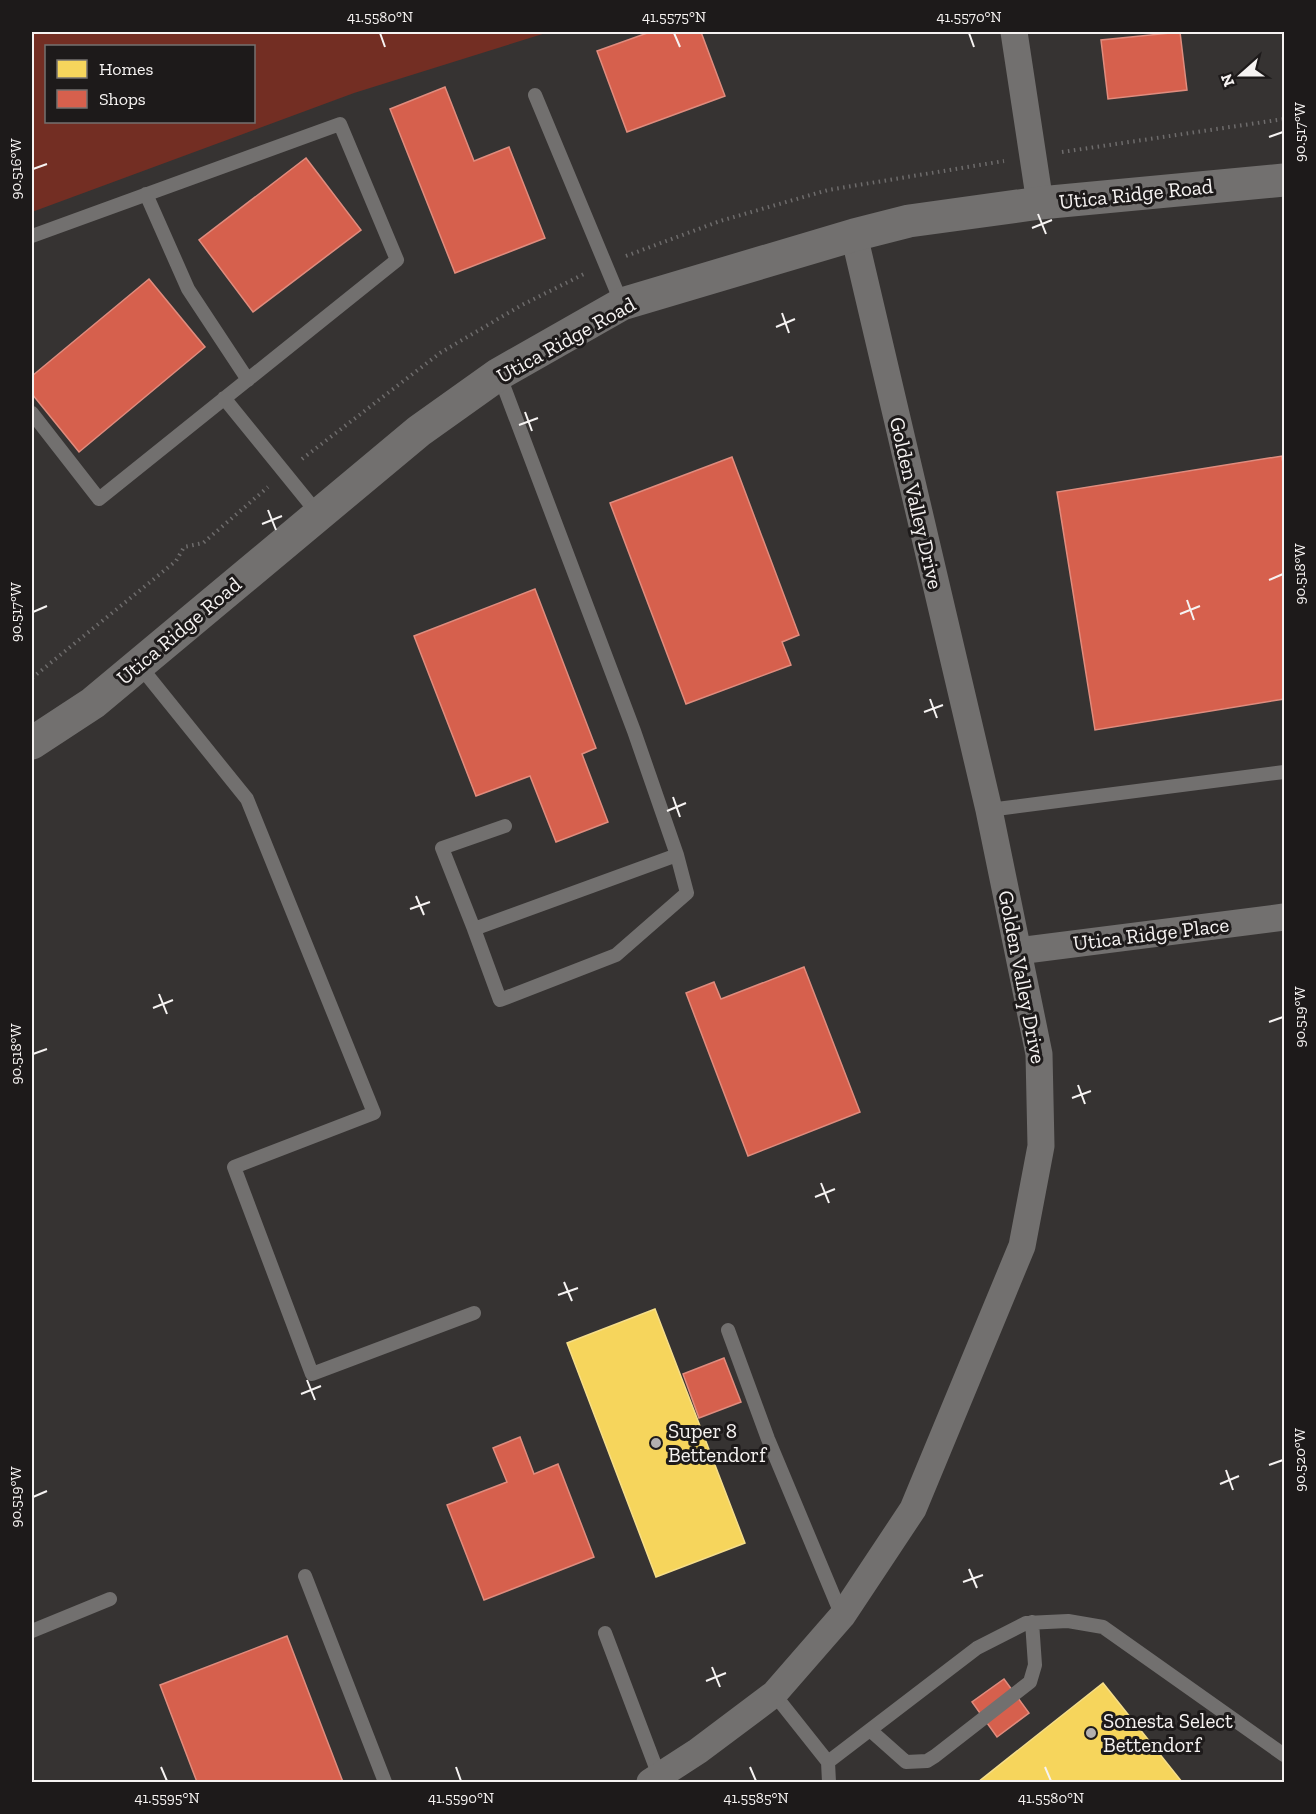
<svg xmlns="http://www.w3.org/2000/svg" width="1316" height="1814" font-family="'Zilla Slab',serif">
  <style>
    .green { fill: #732e23; fill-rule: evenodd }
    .homes { fill: #f6d55c; stroke: #f6de89; stroke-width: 1.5 }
    .shops { fill: #d6604d; stroke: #e08c7e; stroke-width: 1.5 }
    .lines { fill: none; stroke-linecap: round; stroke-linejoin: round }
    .path { stroke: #6e6c6c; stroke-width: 4; stroke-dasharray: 1.5 4.5; stroke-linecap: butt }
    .service { stroke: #72706f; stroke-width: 14 }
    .minor { stroke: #72706f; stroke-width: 27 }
    .secondary { stroke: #72706f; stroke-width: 33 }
    .ticks { fill: none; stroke: #f6f3f2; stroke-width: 2 }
    .poi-dot { fill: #b3b0af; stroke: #1d1a1a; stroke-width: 2 }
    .labels { text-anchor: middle; stroke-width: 6; stroke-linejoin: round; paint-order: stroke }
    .street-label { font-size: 21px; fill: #f6f3f2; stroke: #1d1a1a }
    .poi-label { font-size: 21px; fill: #f6f3f2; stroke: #1d1a1a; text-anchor: start }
    .neatline { fill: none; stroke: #f6f3f2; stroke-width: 2 }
    .ticks-label { font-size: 15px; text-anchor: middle; fill: #f6f3f2 }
  </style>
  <rect width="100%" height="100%" fill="#363332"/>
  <path class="green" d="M32,32H549L354,93L32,212ZM46,46H254V122H46Z"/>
  <path class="homes" d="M655,1309L745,1543L656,1577L567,1343Z
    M1103,1683L1182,1782H978Z"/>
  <path class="shops" d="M650,32H701L725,96L627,132L597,51Z
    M1180,32L1187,90L1108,99L1101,40Z
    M445,87L474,161L509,147L545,238L455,273L390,109Z
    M306,158L361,230L253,312L199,240Z
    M149,279L205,347L79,452L32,394V376Z
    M1282,456L1284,472V699L1095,730L1057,492Z
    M732,457L799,635L782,642L791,665L686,704L610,503Z
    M535,589L596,748L582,754L608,822L556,842L530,776L476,796L414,636Z
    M804,967L860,1112L748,1156L686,993L714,982L721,999Z
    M724,1358L741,1402L699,1418L683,1374Z
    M520,1437L534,1474L558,1464L594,1557L484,1600L447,1505L507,1482L493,1448Z
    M287,1636L343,1782H197L160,1685Z
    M1004,1679L1029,1713L997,1737L972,1702Z"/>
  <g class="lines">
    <path class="path" d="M1062,152L1284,119
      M626,256L720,221L828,190L1004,161
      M302,459L440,353L520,306L586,273
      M32,678L176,561L184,547L203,543L268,487"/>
    <path class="service" d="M535,95L622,304
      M146,194L188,289L248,380
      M32,236L340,124L397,260L99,499L32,413
      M499,374L634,731L677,855
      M224,398L319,515
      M139,665L247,799L374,1113L234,1167L312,1374L474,1313
      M989,810L1284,772
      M677,855L687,893L616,955L500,1000L474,929Z
      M474,929L442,848L505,826
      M728,1330L768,1439L842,1616
      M305,1576L385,1782
      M32,1631L110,1599
      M605,1633L661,1781
      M774,1694L828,1762
      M870,1730L906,1762L927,1761L935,1756L1030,1682L1035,1665L1032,1622
      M829,1782L828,1762L977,1648L1026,1623L1068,1621L1103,1627L1284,1755"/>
    <path class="minor" d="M1014,32L1040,203
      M1018,951L1284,917
      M650,1782L698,1751L774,1694L842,1616L913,1509L1022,1246L1041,1146L1039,1054L989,810L854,235"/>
    <path class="secondary" d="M32,743L93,703L419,431L499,374L622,304L854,235L909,221L1040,203L1284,180"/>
  </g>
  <path class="ticks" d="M380,33L385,47M674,33L680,47M969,33L974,47M1269,137L1283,132M33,169L47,164M1038,214L1046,234M1032,228L1052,220M782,313L789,333M776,327L795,319M525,412L532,431M519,425L538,418M268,510L276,530M262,524L282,516M1269,580L1283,574M1187,600L1194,620M33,612L47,606M1180,614L1200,606M930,699L937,718M924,712L943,705M673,797L680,817M667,811L686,803M416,896L424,915M410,909L430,902M159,994L167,1014M153,1008L173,1000M1269,1022L1283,1017M33,1054L47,1049M1078,1085L1085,1104M1072,1098L1091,1091M821,1183L829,1203M815,1197L835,1189M564,1282L572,1301M558,1295L578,1288M307,1380L315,1400M301,1394L321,1386M1269,1465L1283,1460M1226,1470L1233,1490M1220,1484L1239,1476M33,1497L47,1491M969,1569L977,1588M963,1582L983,1575M712,1667L720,1687M706,1681L726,1673M161,1767L167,1781M456,1767L461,1781M750,1767L756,1781M1045,1767L1051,1781"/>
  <g class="poi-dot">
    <circle cx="656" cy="1443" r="6"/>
    <circle cx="1091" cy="1733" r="6"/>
  </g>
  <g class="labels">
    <g class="street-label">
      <text transform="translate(1136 194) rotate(-6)" y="7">Utica Ridge Road</text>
      <text transform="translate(566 340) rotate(-29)" y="7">Utica Ridge Road</text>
      <text transform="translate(916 503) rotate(77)" y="7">Golden Valley Drive</text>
      <text transform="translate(179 631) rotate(-40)" y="7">Utica Ridge Road</text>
      <text transform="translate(1151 934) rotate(-7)" y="7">Utica Ridge Place</text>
      <text transform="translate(1022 977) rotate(79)" y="7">Golden Valley Drive</text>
    </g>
    <g class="poi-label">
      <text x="668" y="1438">Super 8<tspan x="668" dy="24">Bettendorf</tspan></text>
      <text x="1103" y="1728">Sonesta Select<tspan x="1103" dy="24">Bettendorf</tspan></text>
    </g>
  </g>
  <rect width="1316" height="1814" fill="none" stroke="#1d1a1a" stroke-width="66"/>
  <rect x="45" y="45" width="210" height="78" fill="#1d1a1a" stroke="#747170" stroke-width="1.5"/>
  <rect x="57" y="60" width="30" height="18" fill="#f6d55c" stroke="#747170" stroke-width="1.5"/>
  <text x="99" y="75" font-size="18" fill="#f6f3f2">Homes</text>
  <rect x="57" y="90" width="30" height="18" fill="#d6604d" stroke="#747170" stroke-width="1.5"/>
  <text x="99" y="105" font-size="18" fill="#f6f3f2">Shops</text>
  <g transform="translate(1241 75) rotate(249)" stroke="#1d1a1a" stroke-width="4.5" paint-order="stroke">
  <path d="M0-4.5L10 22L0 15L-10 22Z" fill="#f6f3f2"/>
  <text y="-9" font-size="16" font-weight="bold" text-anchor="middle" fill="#f6f3f2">N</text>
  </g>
  <rect x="33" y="33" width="1250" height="1748" class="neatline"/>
  <g class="ticks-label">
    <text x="380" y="22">41.5580°N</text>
    <text x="674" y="22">41.5575°N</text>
    <text x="969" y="22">41.5570°N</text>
    <text transform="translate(1300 132) rotate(-90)" y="5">90.517°W</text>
    <text transform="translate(16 169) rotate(-90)" y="5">90.516°W</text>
    <text transform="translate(1300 574) rotate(-90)" y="5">90.518°W</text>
    <text transform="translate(16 612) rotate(-90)" y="5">90.517°W</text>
    <text transform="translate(1300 1017) rotate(-90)" y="5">90.519°W</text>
    <text transform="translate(16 1054) rotate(-90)" y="5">90.518°W</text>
    <text transform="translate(1300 1460) rotate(-90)" y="5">90.520°W</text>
    <text transform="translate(16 1497) rotate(-90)" y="5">90.519°W</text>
    <text x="167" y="1803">41.5595°N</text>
    <text x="461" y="1803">41.5590°N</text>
    <text x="756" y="1803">41.5585°N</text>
    <text x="1051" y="1803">41.5580°N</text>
  </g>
</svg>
